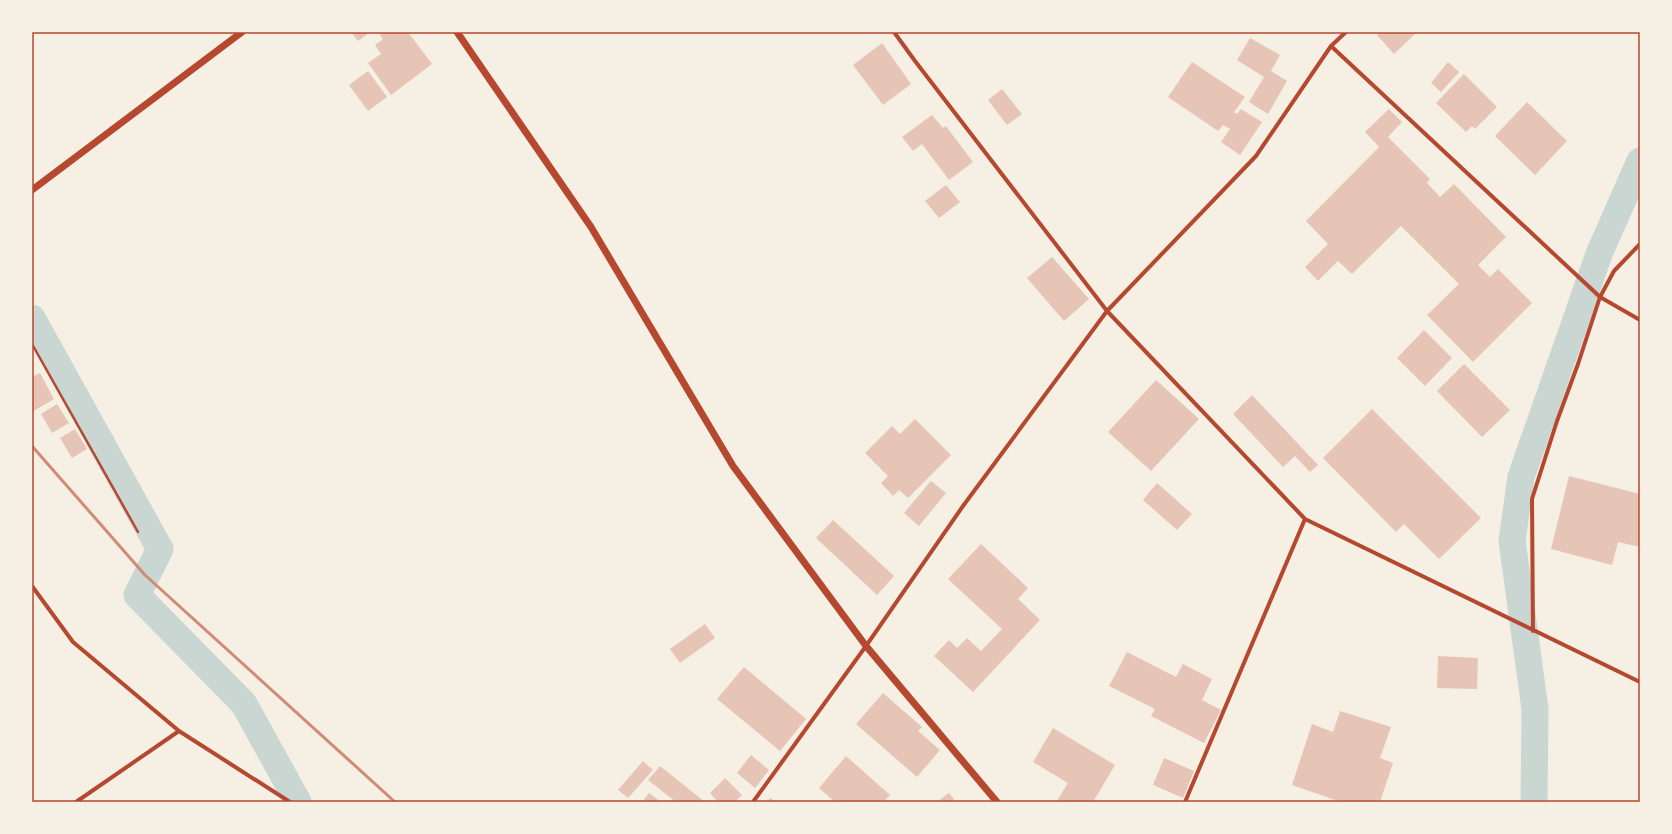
<svg xmlns="http://www.w3.org/2000/svg" width="1672" height="834" font-family="Commissioner,sans-serif">
  <style>
    .lines { fill: none; stroke-linecap: round; stroke-linejoin: round }
    .canal { stroke: #c9d6d2; stroke-width: 27 }
    .building { fill: #e6c5b7 }
    .path { stroke: #b5482f; stroke-width: 2.5 }
    .minor { stroke: #b5482f; stroke-width: 4 }
    .tertiary { stroke: #b5482f; stroke-width: 7 }
    .rail { stroke: #cf8b77; stroke-width: 3 }
    .neatline { fill: none; stroke: #b5482f; stroke-width: 1.5 }
  </style>
  <rect width="100%" height="100%" fill="#f6efe4"/>
  <g class="lines">
    <path class="canal" d="M32,318L160,549L137,595L244,704L298,802
      M1534,802L1535,709L1512,541L1521,477L1599,254L1640,161"/>
  </g>
  <path class="building" d="M351,32H370L358,41Z
    M378,32H408L432,64L391,95L368,63L381,54L375,45L383,39Z
    M1380,32H1417L1394,54L1377,35Z
    M1250,38L1280,55L1271,71L1287,81L1268,114L1249,102L1264,77L1237,60Z
    M882,43L911,84L883,105L853,65Z
    M1192,62L1245,97L1234,112L1237,114L1241,109L1262,122L1240,155L1221,142L1230,129L1223,125L1218,131L1168,97Z
    M1448,62L1459,72L1441,92L1431,83Z
    M368,71L387,97L368,111L349,85Z
    M1464,74L1497,107L1475,129L1472,126L1466,132L1436,103Z
    M1002,89L1022,114L1007,125L988,100Z
    M1527,102L1567,141L1535,175L1495,136Z
    M1389,109L1402,122L1388,137L1430,179L1427,183L1440,197L1454,184L1506,237L1478,265L1490,277L1498,269L1532,303L1473,362L1427,315L1459,284L1401,226L1352,274L1338,261L1318,281L1305,267L1328,244L1306,221L1379,147L1365,132Z
    M932,115L943,128L946,126L973,162L949,180L922,144L913,151L902,137Z
    M946,185L960,202L939,218L925,201Z
    M1052,257L1089,299L1064,321L1027,278Z
    M1424,330L1452,358L1425,386L1397,358Z
    M1464,364L1510,410L1482,437L1437,391Z
    M40,373L54,399L32,412V377Z
    M1156,380L1199,419L1151,471L1108,432Z
    M1252,395L1318,465L1310,472L1295,456L1283,467L1233,414Z
    M57,404L69,423L52,433L41,414Z
    M1372,409L1481,518L1439,559L1404,524L1396,532L1323,458Z
    M915,419L951,455L908,498L899,490L893,496L881,483L888,476L865,453L892,426L900,434Z
    M75,429L87,449L72,458L60,438Z
    M1569,476L1640,494V547L1618,542L1612,565L1551,549Z
    M931,481L946,493L919,526L904,513Z
    M1157,483L1192,514L1177,530L1143,500Z
    M833,520L894,576L877,595L816,538Z
    M981,544L1028,588L1018,599L1040,620L973,692L934,656L949,640L957,648L967,638L981,651L1002,629L948,579Z
    M705,624L715,638L680,663L670,649Z
    M1127,652L1176,677L1183,664L1212,679L1202,700L1221,710L1204,743L1151,716L1155,709L1109,686Z
    M1438,656L1478,658L1477,689L1437,688Z
    M744,667L806,719L780,751L717,699Z
    M883,693L922,727L918,731L940,750L917,777L856,724Z
    M1340,711L1391,727L1380,758L1393,763L1380,802H1341L1292,785L1312,724L1333,732Z
    M1053,728L1115,765L1093,802H1056L1068,783L1033,762Z
    M751,755L769,770L755,788L737,773Z
    M846,756L890,795L884,802H835L819,788Z
    M1164,758L1194,771L1183,798L1153,785Z
    M643,761L653,770L628,798L618,790Z
    M660,766L705,802H676L648,780Z
    M725,778L742,795L735,802H718L710,793Z
    M649,793L661,802H642Z
    M949,793L956,802H937Z
    M770,798L776,802H767Z"/>
  <g class="lines">
    <path class="path" d="M32,344L138,532"/>
    <path class="minor" d="M894,32L915,61L1107,311L1305,519L1640,682
      M1331,46L1600,297L1640,320
      M32,586L73,642L179,731L290,802
      M1533,631L1532,499L1557,421L1578,364L1600,297L1614,271L1640,244
      M76,802L179,731
      M753,802L866,646L963,506L1107,311L1256,156L1331,46L1346,32
      M1185,802L1305,519"/>
    <path class="tertiary" d="M457,32L591,227L733,466L866,646L997,802
      M32,190L242,32"/>
    <path class="rail" d="M32,446L145,575L395,802"/>
  </g>
  <rect width="1672" height="834" fill="none" stroke="#f6efe4" stroke-width="66"/>
  <rect x="33" y="33" width="1606" height="768" class="neatline"/>
</svg>
